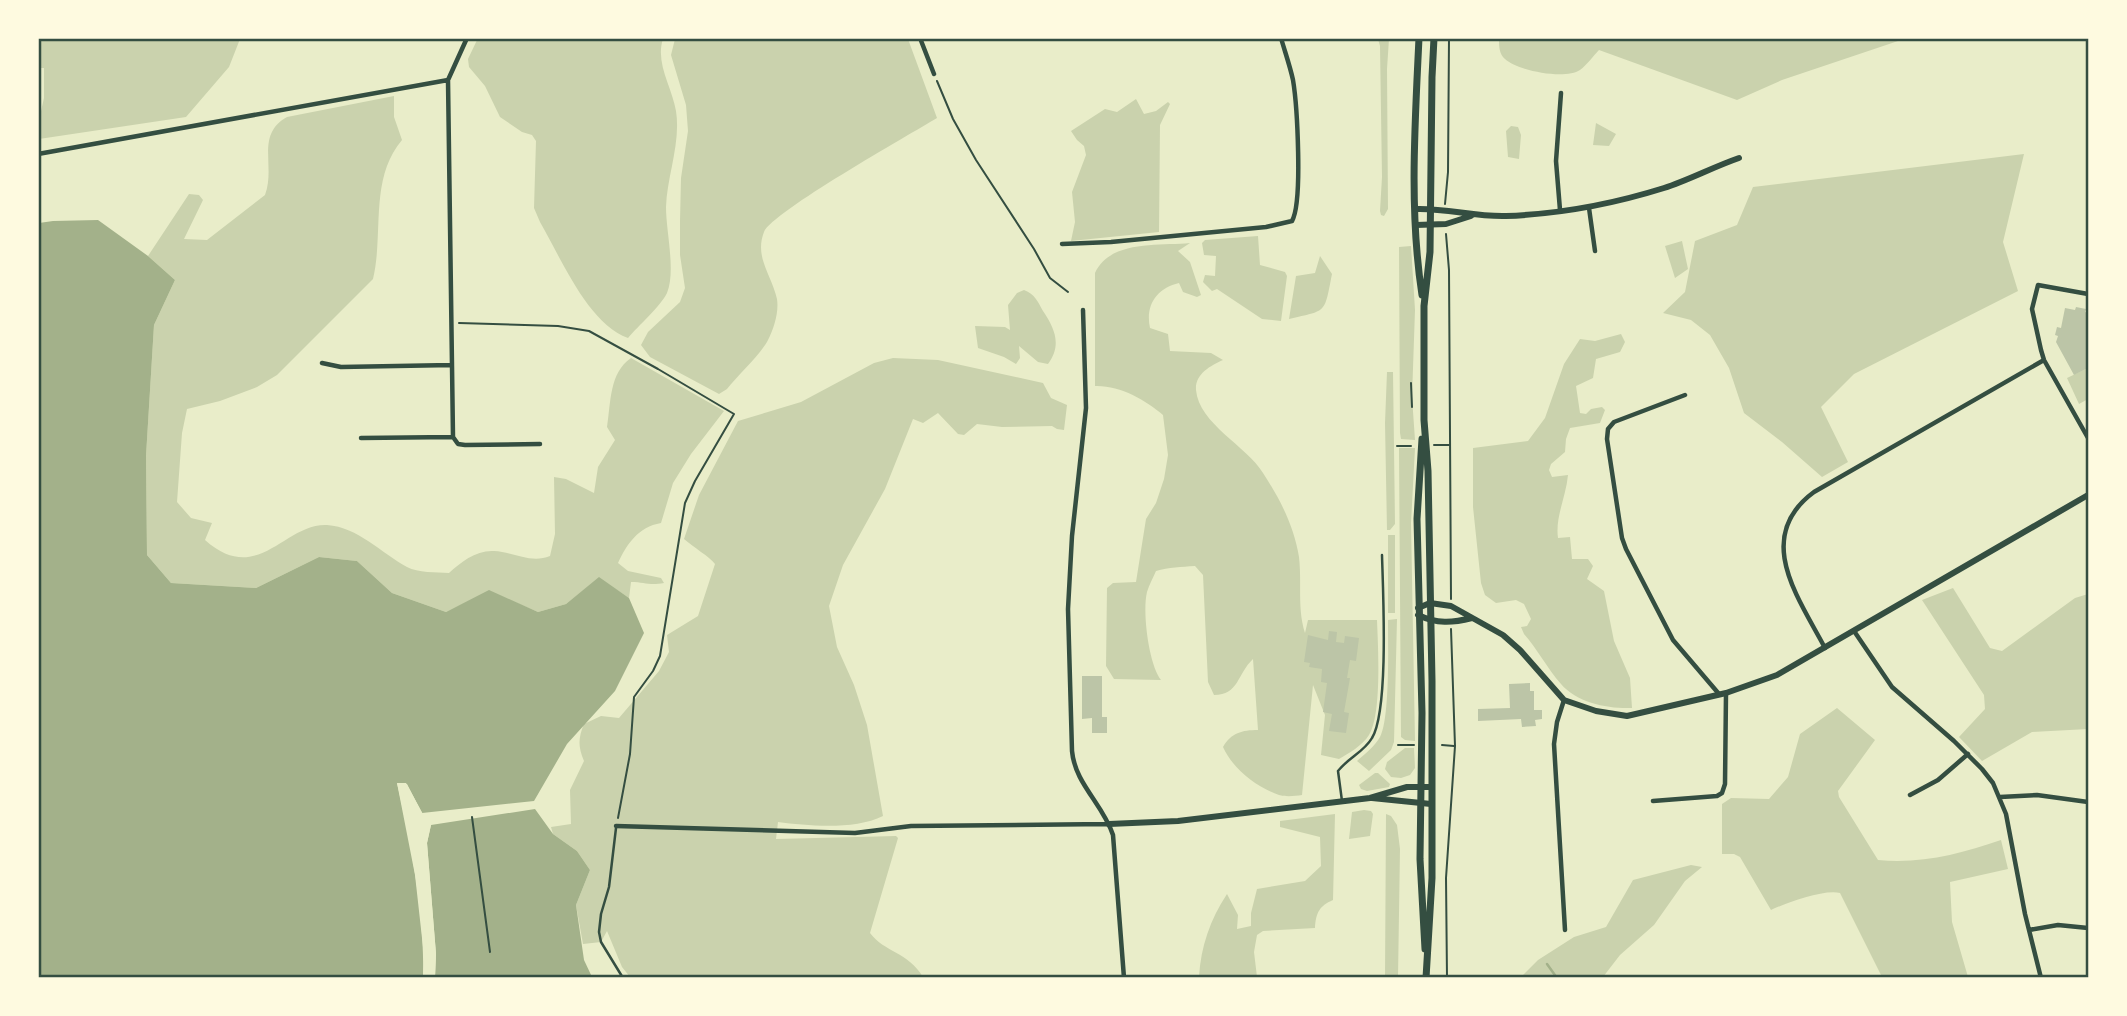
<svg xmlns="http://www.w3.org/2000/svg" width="2127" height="1016" font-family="Literata,serif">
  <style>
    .green { fill: #cad2ad }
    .water { fill: #a3b18a }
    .pier { fill: #e9edc9 }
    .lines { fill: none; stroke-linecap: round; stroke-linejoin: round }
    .stream { stroke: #a3b18a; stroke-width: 2.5 }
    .building { fill: #bcc5a7 }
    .path { stroke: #344e41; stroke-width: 2 }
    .service { stroke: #344e41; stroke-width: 2.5 }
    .minor { stroke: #344e41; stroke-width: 4.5 }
    .tertiary { stroke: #344e41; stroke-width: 6 }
    .primary { stroke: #344e41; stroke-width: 7 }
    .neatline { fill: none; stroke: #344e41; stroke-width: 2.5 }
  </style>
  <rect width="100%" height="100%" fill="#e9edc9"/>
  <path class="green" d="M478,38L663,39C655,63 672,87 676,111C681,143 667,176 666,207C666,232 676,271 667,293C660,307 638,326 628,338C588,324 561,258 540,222L534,208L536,141L532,135L522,132L500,117L485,86L469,67L468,59Z
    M39,39H240L229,67L186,117L39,139V120L44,98V68H39Z
    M675,39H908L937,118C909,135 772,212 764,232C754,257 772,276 777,299C779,312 774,328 768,340C761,354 738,375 727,389L719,394L650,357L641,345L648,332L680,302L685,288L680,255V221L681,178L688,131L686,105L671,55Z
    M1378,39H1389L1387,69L1388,209L1384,216L1381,215L1380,211L1382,177L1380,46Z
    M1499,39V38L1904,39L1782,80L1737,100L1599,50C1593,56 1587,65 1580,70C1565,80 1518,71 1505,59C1499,54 1499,46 1499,39Z
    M394,96V117L402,140C369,179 384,233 373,279L277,375L257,387L220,401L187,409L182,433L177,502L191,518L212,523L205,540C258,587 284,523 327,525C358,527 381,553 407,567C418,573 436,572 449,573C461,562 476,550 494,551C513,552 531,564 550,556L555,534L554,477L566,479L594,493L598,467L615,440L607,427C611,403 609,373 631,358L724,411L691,454L673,483L661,523C638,527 627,544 618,563L628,571L661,578L664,583C649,586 645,582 631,582L629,598L599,578L566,604L538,612L489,591L446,612L392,593L357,561L319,557L256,588L171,583L147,555L146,456L154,325L175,280L148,256L189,194L199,195L203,200L184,239L207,240L265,195C276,166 255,135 287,117Z
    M1136,99L1144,114L1156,111L1168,102L1170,104L1160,125L1159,232L1071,241L1075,222L1072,192L1086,155L1084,146L1077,140L1071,131L1105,109L1117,112Z
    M1596,123L1616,134L1609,146L1593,145Z
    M1511,126L1518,127L1521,135L1519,159L1508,157L1506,131Z
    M2024,154L2003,242L2018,291L1854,374L1821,407L1848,462L1822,477L1782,442L1744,413L1729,368L1710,335L1691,320L1663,313L1685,292L1695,241L1737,225L1753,187Z
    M1258,236L1260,265L1285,272L1287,276L1281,321L1262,319L1217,289L1212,291L1203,282L1205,275L1215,276L1216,256L1204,255L1202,243L1205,240Z
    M1682,241L1688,269L1675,278L1665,246Z
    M1190,243L1178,251L1190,262L1201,295L1197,297L1183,292L1179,283C1157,288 1145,305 1150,328L1168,334L1170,351L1211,353L1223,360C1210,366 1195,374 1196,390C1199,424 1247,446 1263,473C1280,499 1294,526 1299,557C1302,583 1297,608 1305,633L1308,620H1377C1378,646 1382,714 1369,735C1362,746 1349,753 1339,759L1321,755L1325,715L1313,685L1302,795C1295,796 1286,797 1279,795C1256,787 1233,769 1223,747C1231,733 1242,730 1258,730L1253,659C1237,674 1239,695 1214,695L1208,682L1203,575L1195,566C1181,567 1169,567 1156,571C1153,578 1149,585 1147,592C1142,612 1149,665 1161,680L1114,679L1106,666L1107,588L1113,583L1136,582L1146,519L1156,503L1164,479L1168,455L1163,415C1146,400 1119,385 1095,386V273C1110,240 1158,246 1190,243Z
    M1411,246L1415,310L1412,397L1415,440L1401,439L1400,433L1399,247Z
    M1320,256L1332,274C1324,314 1328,310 1289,319L1296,276L1315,273Z
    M1024,290C1035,294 1038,302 1043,311C1055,329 1062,345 1048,364L1038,362L1019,346L1020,358L1016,364L1004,357L978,348L975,326L1005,327L1010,330L1008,305L1017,293Z
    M1621,334L1625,342L1620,352L1596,359L1593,378L1576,386L1580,413L1586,414L1591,409L1602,407L1605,410L1600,423L1570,428L1566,439L1565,452L1551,464L1549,470L1552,477L1568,475C1566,497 1555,517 1558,538L1570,537L1572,559H1588L1593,566L1587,579L1604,591L1614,641L1630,678L1632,708C1609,709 1577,703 1561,684C1547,668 1538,650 1524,634L1521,627L1527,626L1531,619L1524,604L1516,600L1496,603L1485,595L1481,583L1473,507V448L1528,441L1545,418L1564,364L1580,339L1595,341Z
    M893,358L938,360L1043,383L1051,398L1067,405L1064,430L1057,429L1052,426L1002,427L977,424L964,435L958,434L938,413L923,423L913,419L885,489L843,565L829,606L837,647L854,685L867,725L883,816C855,830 809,826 778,822L776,839L896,836L898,838L870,933C884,952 908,952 923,977H630L622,967L607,931L601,942L583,944L576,905L590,870L577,851L553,834L551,827L571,824L570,790L584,761C578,747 578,738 584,724L601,716L619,718L659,671L669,652L667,635L698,616L715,564C710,557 693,547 684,539L699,495L738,421L801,402L874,363Z
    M2088,368V399L2079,404L2067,378Z
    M1387,372H1393L1395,524L1390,530H1387L1385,423Z
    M1399,448H1415L1411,523L1415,741L1405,740L1401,737Z
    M1388,535H1395V613H1388Z
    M1953,588L1990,648L2002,651L2075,598L2088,594V729L2032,732L1982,761L1959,737L1985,709L1984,695L1922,600Z
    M1397,619L1394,742L1391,750L1369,771L1357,761C1365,754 1375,746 1380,737C1390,719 1388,644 1388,620Z
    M1837,708L1875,740L1838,791L1839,797L1878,860C1922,864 1960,854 2001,840L2008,869L1950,882L1952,922L1968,977H1882L1840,893C1824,889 1786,903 1771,910L1740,857L1734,854H1722V804L1731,798L1769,799L1788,777L1800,734Z
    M1405,748H1414L1415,768L1410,775L1401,778L1391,777L1385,769L1387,762Z
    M1375,773H1378L1390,784L1389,787L1367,791L1361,789L1359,785Z
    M1364,810L1371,811L1373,814L1370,836L1349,839L1352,812Z
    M1335,814L1333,900C1319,906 1316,913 1315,928L1263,931L1257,935L1254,952L1257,977H1199C1201,946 1210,920 1227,894L1238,915L1237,929L1251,926V913L1257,889L1305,881L1321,866L1320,837L1280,827V821Z
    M1386,814L1391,816L1397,825L1400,849L1398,977H1385Z
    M1691,865L1702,867L1685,881L1654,925L1620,955L1603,977H1521L1538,960L1574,937L1606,927L1633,880Z"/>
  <path class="water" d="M98,220L148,256L175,280L154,325L146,456L147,555L171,583L256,588L319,557L357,561L392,593L446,612L489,590L538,612L566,604L599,577L629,598L644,633L615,691L567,744L534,801L422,813L407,784L397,783C411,844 425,915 423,977L39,978V223L53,221Z
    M535,809L553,834L577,851L590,870L576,905L584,960L592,977H435L436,954L427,843L431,825Z"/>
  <path class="pier" d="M397,783H406L424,816L419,815L404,787H402L418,874L428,956L427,978L423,977L424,956L415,875Z
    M429,822L431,825L427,843L436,954L435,978H432V954L423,844Z"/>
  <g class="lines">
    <path class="stream" d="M1547,964L1557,978"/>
  </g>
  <path class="building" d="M2076,307L2086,309L2085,312L2088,313V368L2074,375L2056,342L2058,336L2055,335L2057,327L2061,328L2065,308L2075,310Z
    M1329,631L1337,632L1336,642L1344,643L1345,636L1359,638L1356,661L1350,660L1347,678H1350L1344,712L1349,713L1346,733L1329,731L1332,714L1323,712L1327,683L1321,682L1322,669L1309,667L1310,663L1304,662L1308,635L1328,640Z
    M1082,676H1102V717H1107V733H1092V718L1082,719Z
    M1530,683V691H1534V710H1542V719L1535,720L1536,726L1522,727L1521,719L1478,721V709L1510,708L1509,684Z"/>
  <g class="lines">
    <path class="path" d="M937,81L953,119L976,160L1034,249L1050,278L1068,292
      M1445,204L1448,172L1449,38
      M1446,234L1449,270L1451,599
      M459,323L558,326L589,331L658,369L734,414L695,481L685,503L660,656L653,671L634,697L630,754L618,818
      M1411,383L1412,407
      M1434,445H1449
      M1397,446H1411
      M1398,745H1414
      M1442,745L1454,746
      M472,817L490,952
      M1447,978L1446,878L1455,746L1451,629"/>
    <path class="service" d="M1342,801L1338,771C1348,758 1364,752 1372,738C1389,710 1383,592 1382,555
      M616,828L609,887L601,914L599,932L601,942L623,978"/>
    <path class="minor" d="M920,38L934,74
      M38,154L448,80
      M1589,208L1595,251
      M1560,210L1556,161L1561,93
      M1062,244L1111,242L1266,227L1292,221C1303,202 1297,104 1293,80C1290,66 1285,52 1281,38
      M2088,294L2038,285L2032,309L2041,350L2044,360L2088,438
      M1083,310L1086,408L1072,536L1068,609L1072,751C1075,784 1103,804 1113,835L1124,978
      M322,363L341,367L452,365
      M1685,395L1614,422L1608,429L1607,439L1622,538L1626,549L1673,640L1719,694
      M453,437L458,444L465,445L540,444
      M361,438L453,437L448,80L467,38
      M1854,631L1892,687L1954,741L1982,769L1993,783L2006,814L2025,914L2041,978
      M1825,648C1798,597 1753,537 1814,492L2044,360
      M1564,700L1557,722L1554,744L1565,930
      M1910,795L1938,780L1968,754
      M2000,797L2037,795L2088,802
      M1653,801L1717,796L1722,793L1725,784L1726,693
      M616,826L855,833L911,826L1108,824
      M2029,930L2058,925L2088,928"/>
    <path class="tertiary" d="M1416,209C1447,208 1475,217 1506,216C1560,214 1613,204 1664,188C1689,180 1713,167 1739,158
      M1416,225L1446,224L1471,216
      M1418,608L1430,603L1451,606L1503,635L1520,650L1564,700L1596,711L1627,716L1726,693L1777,675L2088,495
      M1418,615C1437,624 1452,623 1472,618
      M1372,798L1431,804
      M1109,824L1178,821L1370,798L1407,787H1431"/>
    <path class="primary" d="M1419,38C1415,123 1409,211 1422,295
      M1422,439L1417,519L1422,713L1420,859L1425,949
      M1426,978L1432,878V681L1428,471L1424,420V306L1430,252L1432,77L1434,38"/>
  </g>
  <rect width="2127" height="1016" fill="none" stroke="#fefae0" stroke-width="80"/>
  <rect x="40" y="40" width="2047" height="936" class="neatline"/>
</svg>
